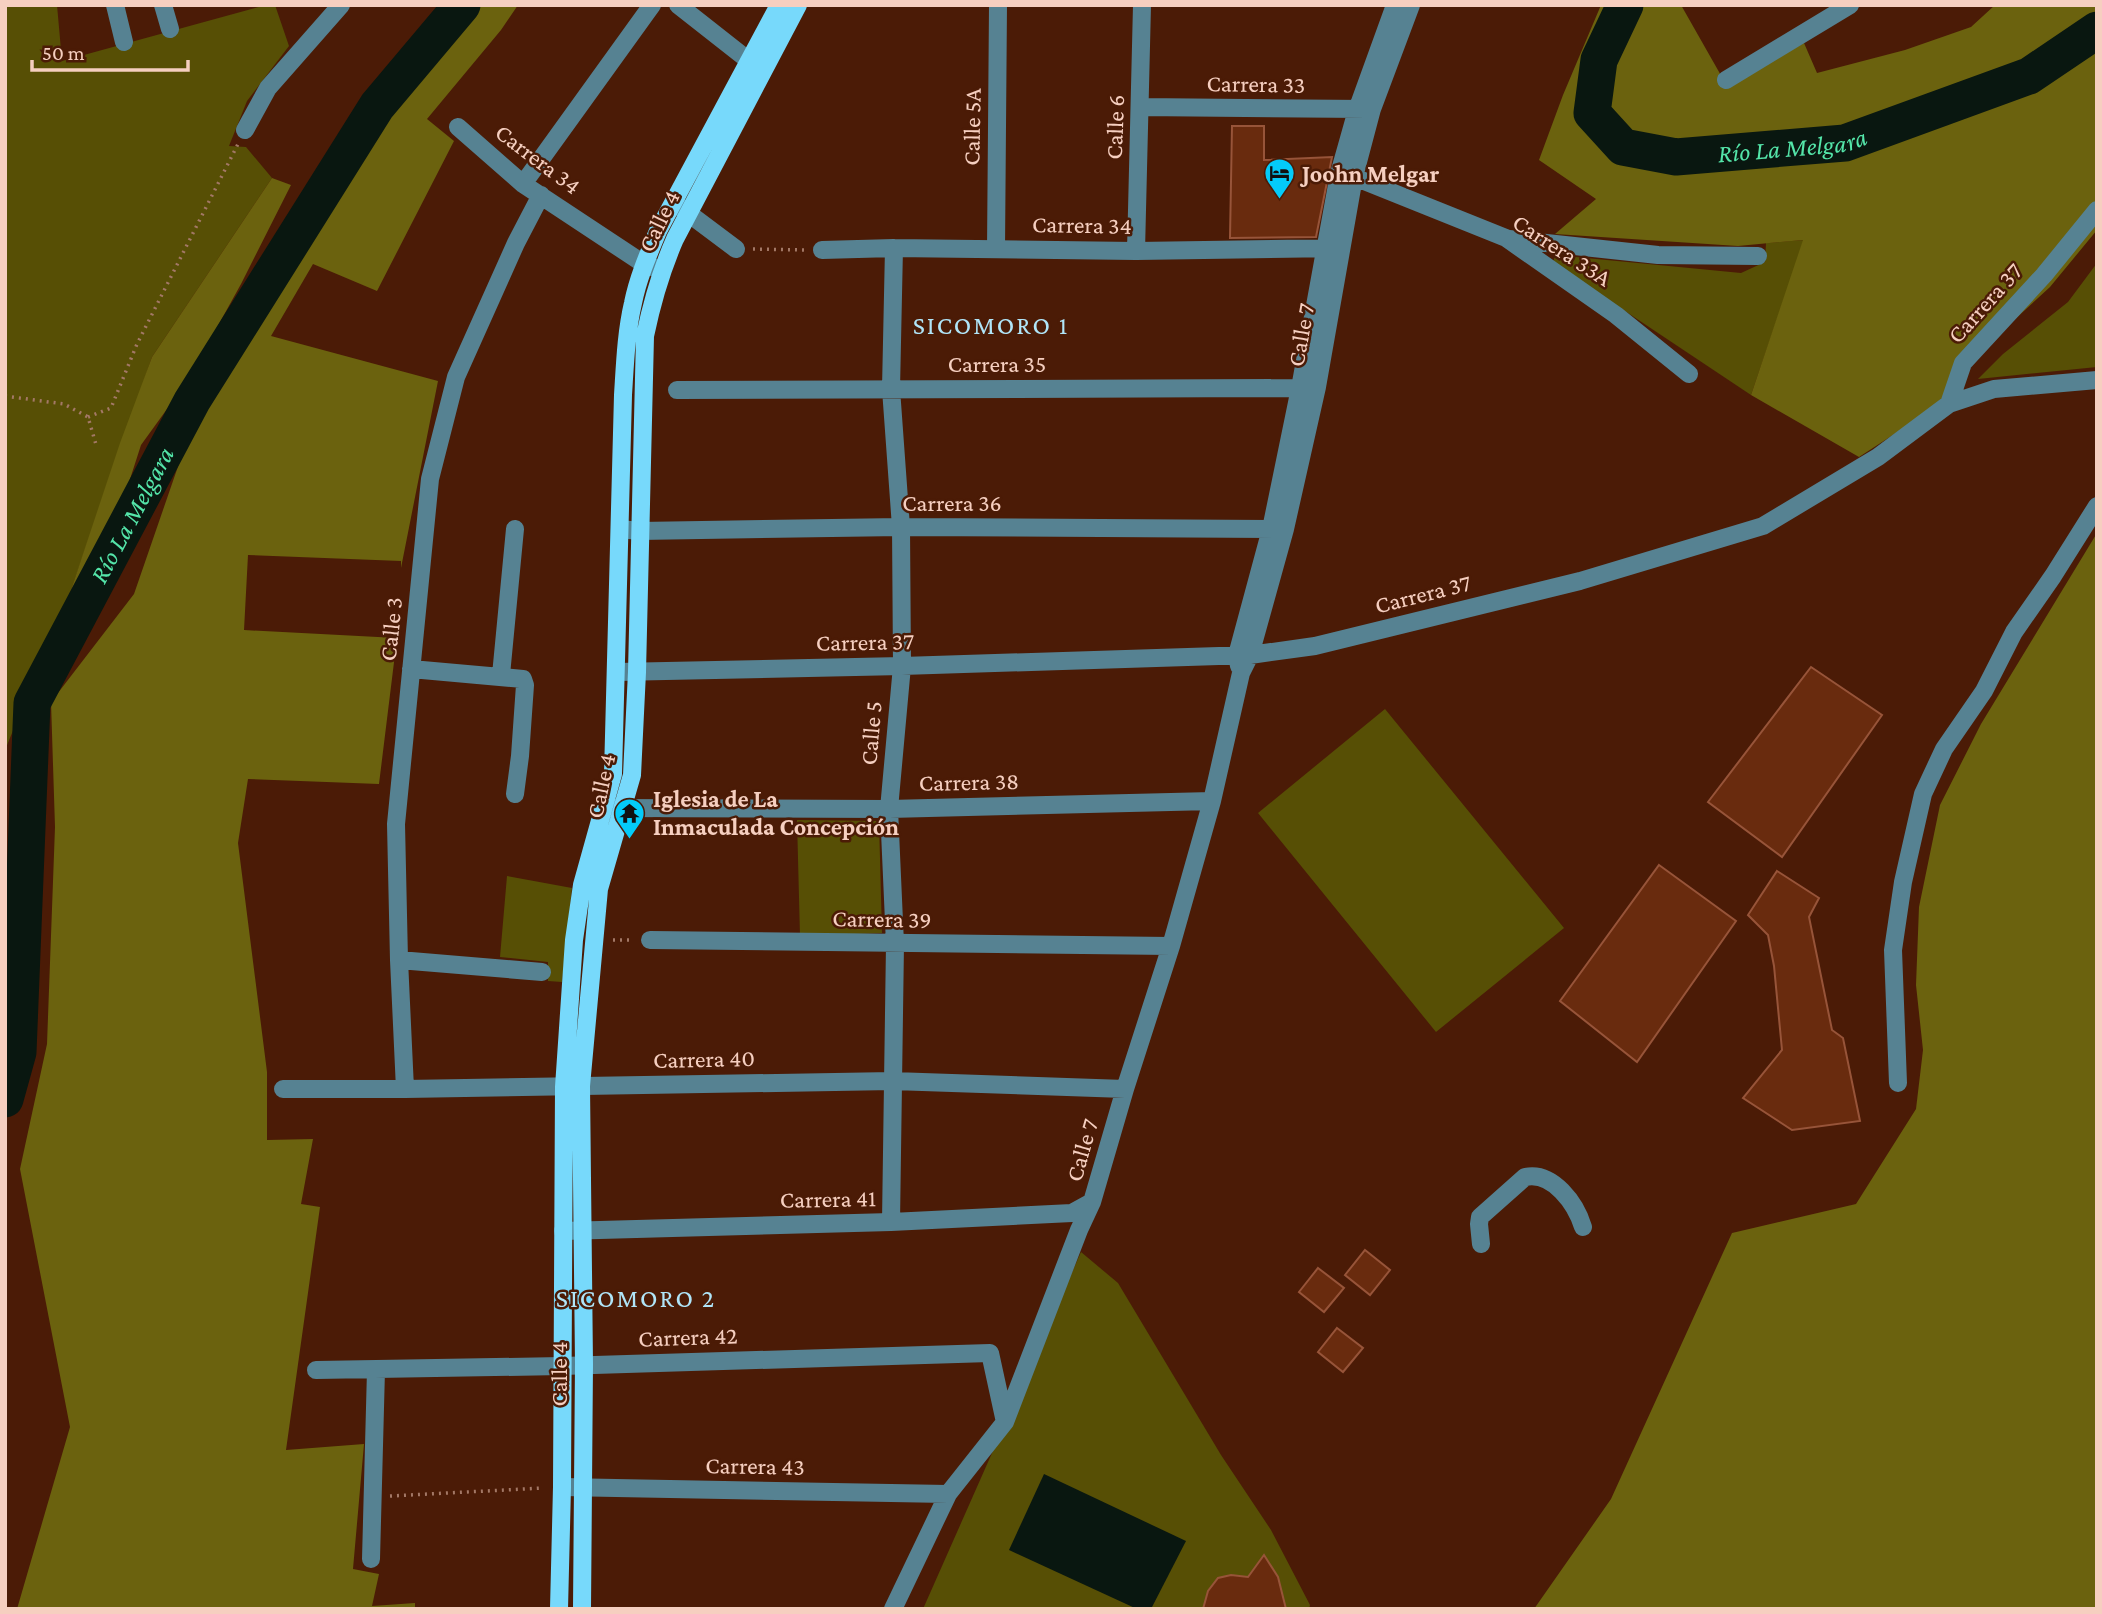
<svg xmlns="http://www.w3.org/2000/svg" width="2102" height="1614" font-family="'Crimson Pro',serif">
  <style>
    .green { fill: #574f05 }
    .forest { fill: #6b620e }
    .water { fill: #091710 }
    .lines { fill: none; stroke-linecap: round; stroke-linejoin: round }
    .river { stroke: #091710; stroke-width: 37 }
    .building { fill: #692b0e; stroke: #975439; stroke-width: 2 }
    .path { stroke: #a37866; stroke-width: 3.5; stroke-dasharray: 2 5; stroke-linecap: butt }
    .minor { stroke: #568292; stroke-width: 18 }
    .major { stroke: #77d9fb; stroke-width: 18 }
    .labels { text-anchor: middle; stroke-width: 5; stroke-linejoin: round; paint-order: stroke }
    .street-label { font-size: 24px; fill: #f6cfc0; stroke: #4b1b06 }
    .poi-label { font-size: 24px; font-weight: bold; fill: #f6cfc0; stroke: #4b1b06; text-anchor: start }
    .water-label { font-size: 26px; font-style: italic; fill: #54e5a9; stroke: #4b1b06 }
    .neighbourhood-label { font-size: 26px; letter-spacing: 2px; fill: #b0e5f8; stroke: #4b1b06 }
  </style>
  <rect width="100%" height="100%" fill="#4b1b06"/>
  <path class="green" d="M5,5H57L62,61L266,5H275L289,46L247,101L229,146L246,147L272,178L152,357L70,593L5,750Z
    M1804,240L1751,395L1553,263L1555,255L1741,273L1765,262L1766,243Z
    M2097,263V367L1978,379L2003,354L2068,302Z
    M1385,709L1564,928L1436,1032L1258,813Z
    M797,820L879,821L882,933L800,936Z
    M507,876L572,888L562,982L548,981V962L500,957Z
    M1081,1252L1118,1283L1221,1455L1271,1530L1310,1605L1309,1609H923Z"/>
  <path class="forest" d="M472,5H518L501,30L427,119L454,141L377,291L313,264L271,336L438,381L401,568V561L248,555L244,630L397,638L379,784L248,779L238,843L267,1072V1140L313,1139L301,1204L320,1207L286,1450L364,1444L353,1569L379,1574L372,1606L415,1603V1609H17L70,1427L20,1169L47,1044L55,827L51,702L134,594L193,423L378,116Z
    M1601,5H1681L1727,86L1804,43L1817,73L1905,50L1971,27L1995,5H2097V230L2050,287L1987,345L1942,403L1859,457L1751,395L1803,240L1738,246L1555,234L1596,199L1539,160L1563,95Z
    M272,178L291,185L241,284L188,380L141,445L122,504L70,593L120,443L152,357Z
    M2097,533V1609H1534L1611,1499L1732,1233L1856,1204L1916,1109L1923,1050L1916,985L1919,907L1940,805L1981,724Z"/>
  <path class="water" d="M1044,1474L1186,1541L1151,1609H1137L1009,1550Z"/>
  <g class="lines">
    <g class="river">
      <path id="s1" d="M1625,5L1599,60L1592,113L1623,147L1676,157L1845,143L2029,76L2097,30"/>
      <path id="s2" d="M5,1099L18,1052L32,703L192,401L377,106L462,5"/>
    </g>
  </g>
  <path class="building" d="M1232,126H1264V160L1332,157L1316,237L1230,238Z
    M1811,667L1882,715L1782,857L1708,802Z
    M1659,865L1736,921L1637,1062L1560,1001Z
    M1777,871L1819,898L1809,917L1832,1030L1843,1038L1860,1121L1792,1130L1743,1098L1782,1050L1774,966L1768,935L1748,915Z
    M1365,1250L1390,1270L1370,1295L1345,1275Z
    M1318,1268L1344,1288L1324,1312L1299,1292Z
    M1337,1328L1363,1348L1343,1372L1318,1352Z
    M1264,1555L1278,1577L1286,1609H1203L1208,1591L1218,1578L1231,1575L1248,1577Z"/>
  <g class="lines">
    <path class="path" d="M753,249L804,250
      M5,396L64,404L88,417L97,448
      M88,417L111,408L137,344L238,144
      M613,940H633
      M390,1496L543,1488"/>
    <path class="minor" d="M115,5L124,42
      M163,5L170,29
      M678,5L748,60
      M1726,80L1850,5
      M1140,107L1367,109
      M458,127L523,184L644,264L658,269
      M245,130L268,88L341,5
      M1354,177L1506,238L1616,315L1689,374
      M523,184L652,5
      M676,204L736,249
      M1509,239L1658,255L1758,256
      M996,249L998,5
      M822,250L894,248L1136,251L1338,248
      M1136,251L1142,5
      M677,390L1310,388
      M1949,404L1994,389L2097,380
      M620,529L639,531L901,527L1281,529
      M1239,666L1237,655L1271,529L1300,388L1339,174L1357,110L1395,5
      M411,669L523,679L525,685L520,756L515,794
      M617,672L902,666L1250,655L1315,646L1580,581L1763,526L1878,457L1949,404L1963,363L2044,275L2097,210
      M501,675L515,529
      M602,808L889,809L1212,801
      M650,940L1171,946
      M399,960L542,972
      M1898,1083L1893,950L1903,882L1923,794L1944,749L1984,691L2014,632L2053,576L2097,506
      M283,1089H405L893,1081L1125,1089
      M405,1089L399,960L396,824L430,479L456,377L516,243L541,195
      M891,1222L895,944L889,809L902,666L901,527L891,389L894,248
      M563,1231L891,1222L1072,1213L1092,1202
      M1481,1244L1479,1224L1480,1217L1525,1177C1553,1171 1576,1204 1583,1227
      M316,1370L562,1366L990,1353L1005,1422
      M562,1487L948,1494
      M371,1559L376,1370
      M893,1609L948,1494L1005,1422L1079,1230L1092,1202L1125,1089L1171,946L1212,801L1241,673L1250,655L1285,529L1317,387L1354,177L1372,109L1411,5"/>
    <path class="major" d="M559,1609L562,1487L564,1087L574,940L582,885L613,774L623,395C625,364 626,333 633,303C638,278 648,255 658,231L779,5
      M582,1609L584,1364L581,1086L599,889L632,775L637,672L645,336C652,302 661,271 675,239L798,5"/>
  </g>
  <defs>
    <symbol id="hotel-pin" viewBox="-11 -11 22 30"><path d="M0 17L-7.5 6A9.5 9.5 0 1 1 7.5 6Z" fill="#04cbf9" stroke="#4b1b06"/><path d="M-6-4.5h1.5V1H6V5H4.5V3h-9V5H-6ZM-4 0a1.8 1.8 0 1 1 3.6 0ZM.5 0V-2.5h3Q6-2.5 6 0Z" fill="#111"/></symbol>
    <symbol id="temple-pin" viewBox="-11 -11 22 30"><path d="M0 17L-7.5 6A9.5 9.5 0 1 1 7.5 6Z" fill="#04cbf9" stroke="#4b1b06"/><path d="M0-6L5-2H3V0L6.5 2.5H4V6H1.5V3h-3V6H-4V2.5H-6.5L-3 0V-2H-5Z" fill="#111"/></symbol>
  </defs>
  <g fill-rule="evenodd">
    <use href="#hotel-pin" x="1262" y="156" width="35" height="47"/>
    <use href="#temple-pin" x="612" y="796" width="35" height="47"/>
  </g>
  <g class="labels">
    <g class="street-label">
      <text transform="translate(1256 84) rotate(1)" y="8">Carrera 33</text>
      <text transform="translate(972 127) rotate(-89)" y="8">Calle 5A</text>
      <text transform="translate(1115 127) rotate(-88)" y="8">Calle 6</text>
      <text transform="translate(538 159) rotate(37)" y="8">Carrera 34</text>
      <text transform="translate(659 221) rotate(-64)" y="8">Calle 4</text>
      <text transform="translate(1082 225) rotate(1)" y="8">Carrera 34</text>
      <text transform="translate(1562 250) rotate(33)" y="8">Carrera 33A</text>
      <text transform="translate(1985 303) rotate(-48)" y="8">Carrera 37</text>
      <text transform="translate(1301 335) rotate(-80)" y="8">Calle 7</text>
      <text x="997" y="372">Carrera 35</text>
      <text x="952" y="511">Carrera 36</text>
      <text transform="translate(1423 594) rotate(-14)" y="8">Carrera 37</text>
      <text transform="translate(391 629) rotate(-84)" y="8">Calle 3</text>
      <text transform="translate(865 642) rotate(-1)" y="8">Carrera 37</text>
      <text transform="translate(871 733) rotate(-85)" y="8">Calle 5</text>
      <text transform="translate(969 782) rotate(-1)" y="8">Carrera 38</text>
      <text transform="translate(601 786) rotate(-78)" y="8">Calle 4</text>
      <text transform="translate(882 919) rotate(1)" y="8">Carrera 39</text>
      <text transform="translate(704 1059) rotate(-1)" y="8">Carrera 40</text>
      <text transform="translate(1082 1150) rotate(-74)" y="8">Calle 7</text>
      <text transform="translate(828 1199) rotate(-1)" y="8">Carrera 41</text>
      <text transform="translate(688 1337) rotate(-2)" y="8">Carrera 42</text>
      <text transform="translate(559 1374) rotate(-90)" y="8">Calle 4</text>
      <text transform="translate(755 1466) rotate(1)" y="8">Carrera 43</text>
    </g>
    <g class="poi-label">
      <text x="1302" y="182">Joohn Melgar</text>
      <text x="653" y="807">Iglesia de La<tspan x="653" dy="28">Inmaculada Concepción</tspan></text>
    </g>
    <g class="water-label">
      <text dy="9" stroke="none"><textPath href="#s1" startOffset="331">Río La Melgara</textPath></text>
      <text dy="9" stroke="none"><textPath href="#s2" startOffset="611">Río La Melgara</textPath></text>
    </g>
    <g class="neighbourhood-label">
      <text x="991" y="334">SICOMORO 1</text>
      <text x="636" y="1307">SICOMORO 2</text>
    </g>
  </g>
  <rect width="2102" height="1614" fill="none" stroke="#f6cfc0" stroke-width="14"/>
  <path d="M32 60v10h156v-10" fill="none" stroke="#f6cfc0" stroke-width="3.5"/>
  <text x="42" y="60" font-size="21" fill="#f6cfc0" stroke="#4b1b06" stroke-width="5" paint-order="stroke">50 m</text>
</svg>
